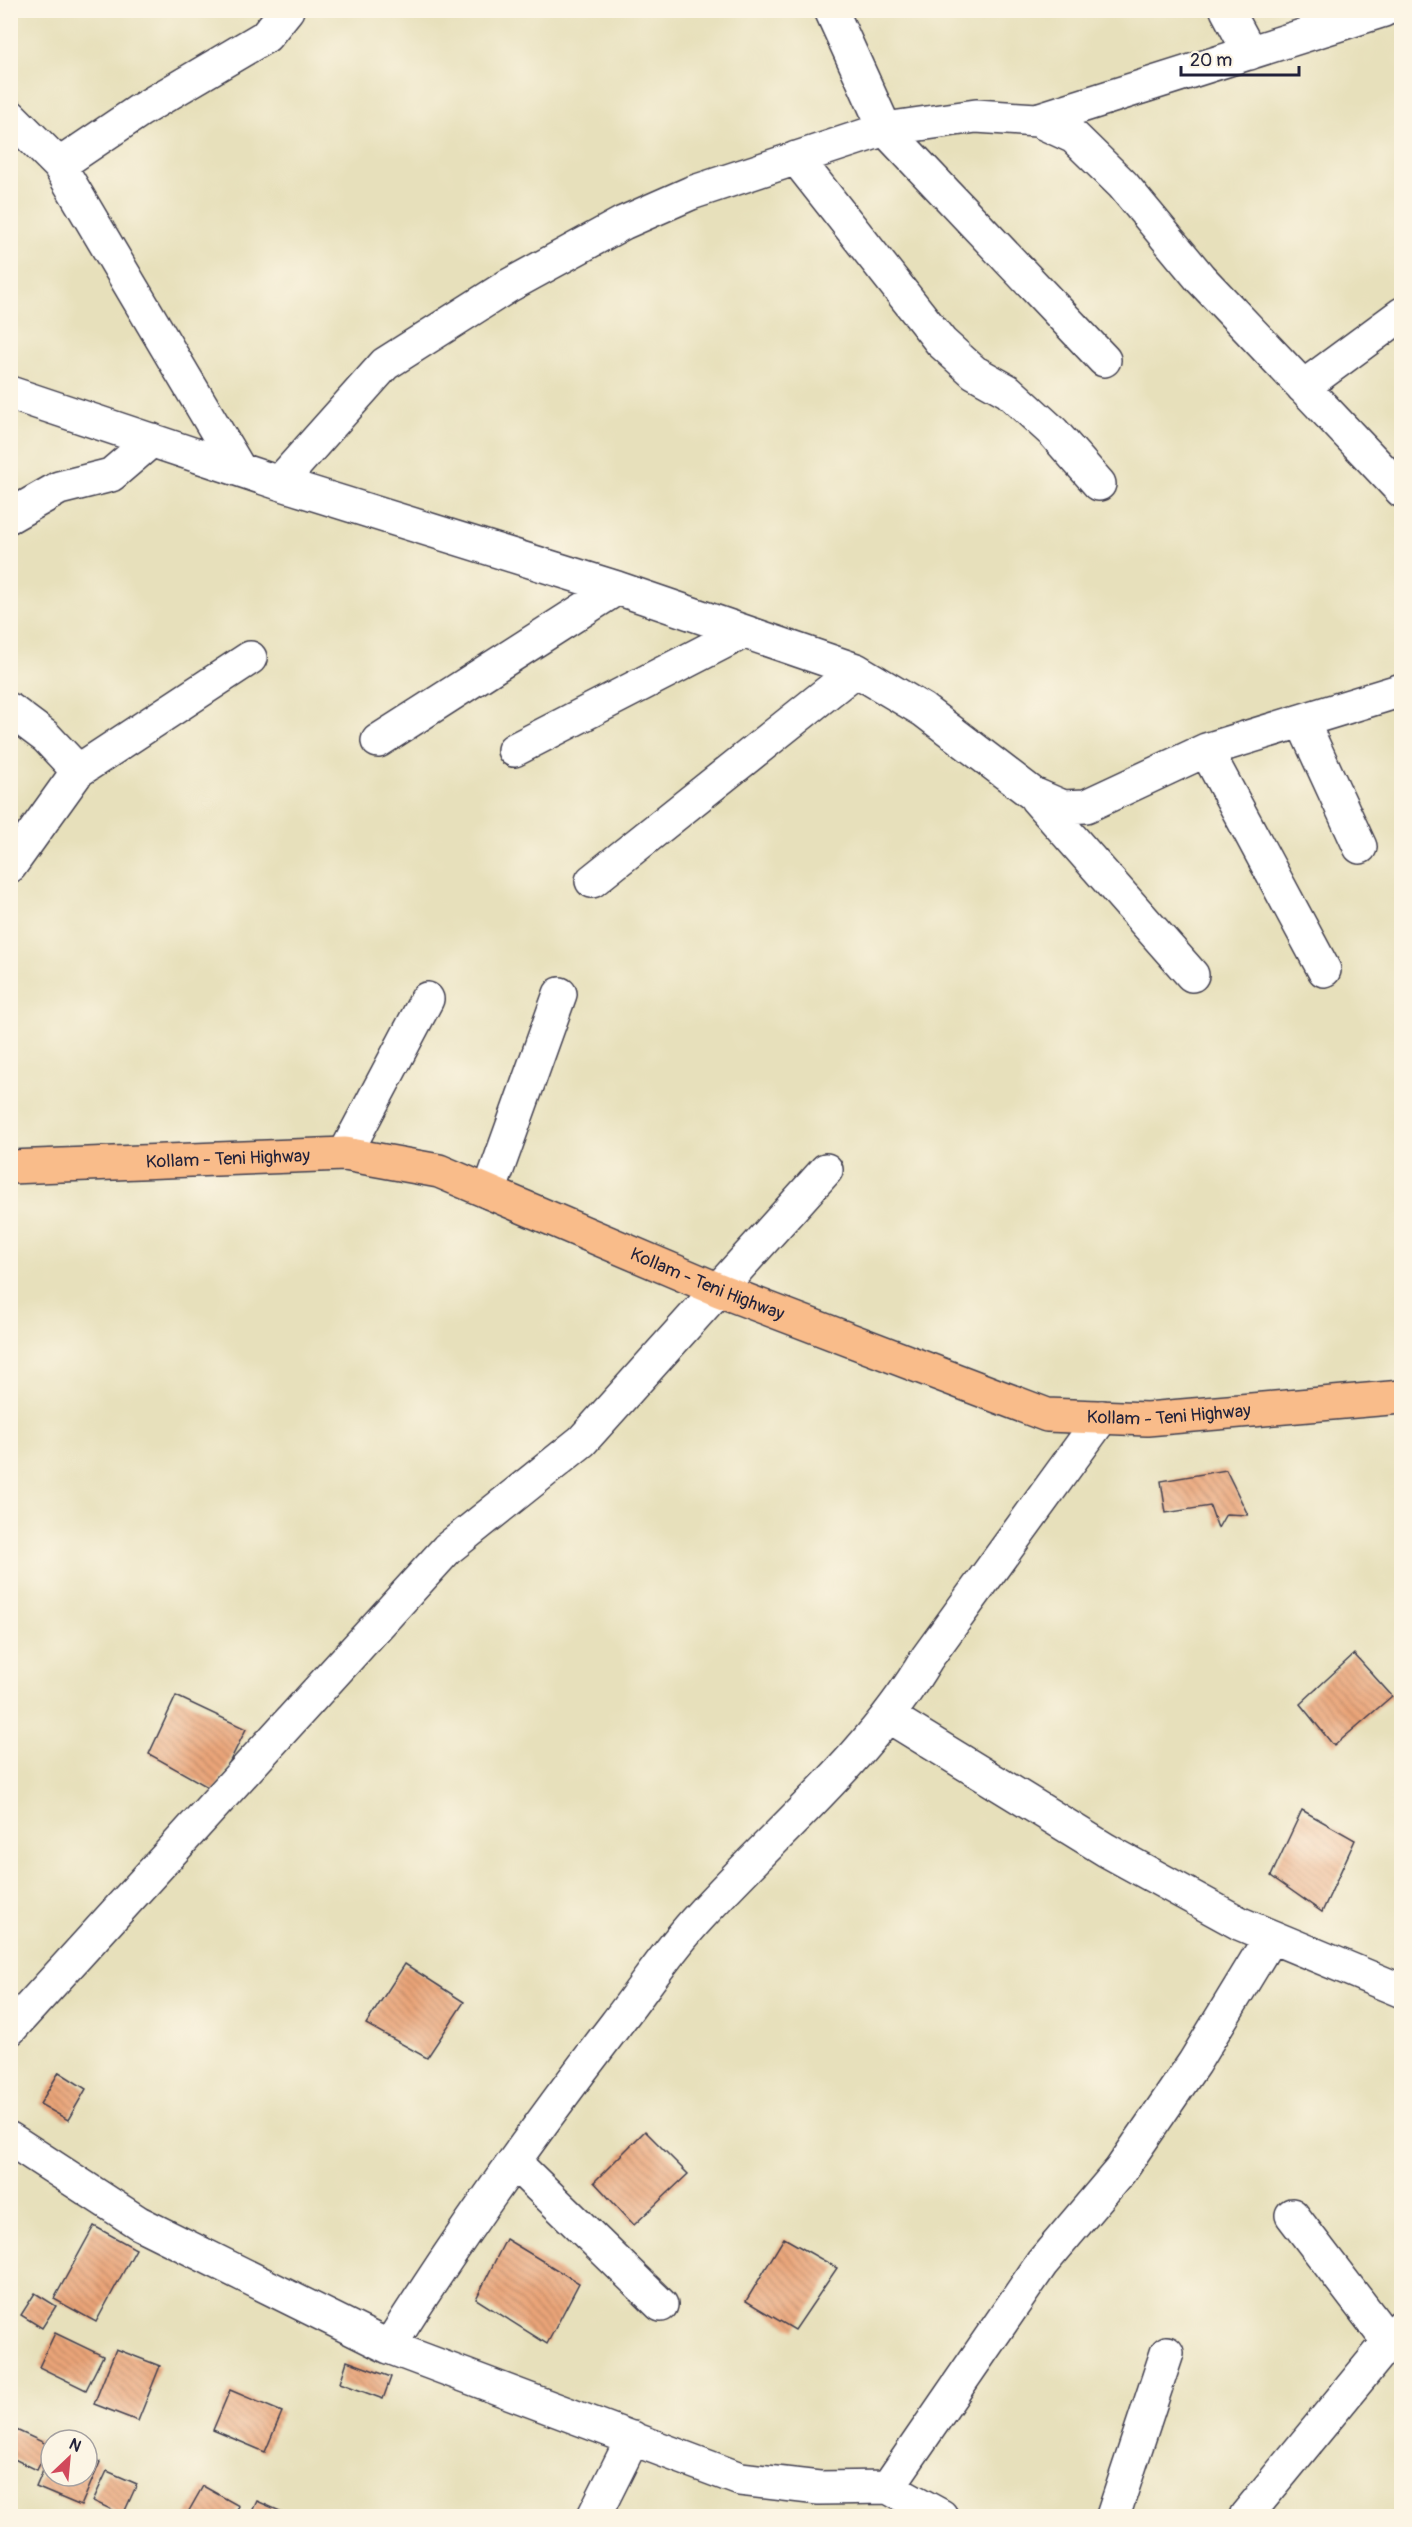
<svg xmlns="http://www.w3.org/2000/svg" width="1412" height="2527" font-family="Pangolin,sans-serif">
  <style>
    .building { fill: url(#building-back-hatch) }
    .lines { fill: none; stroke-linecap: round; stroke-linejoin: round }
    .street-casing { stroke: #403e4e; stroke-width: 36 }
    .primary-casing { stroke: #403e4e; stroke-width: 36 }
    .street { stroke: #fff; stroke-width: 33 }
    .primary { stroke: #f9bc8a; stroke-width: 33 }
    .labels { text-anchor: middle; stroke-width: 6; stroke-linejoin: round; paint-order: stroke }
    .street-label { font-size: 18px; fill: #22223b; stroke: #fcf5e5 }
  </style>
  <defs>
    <pattern id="building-back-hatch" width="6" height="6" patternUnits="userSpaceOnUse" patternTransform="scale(1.5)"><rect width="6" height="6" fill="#eaa478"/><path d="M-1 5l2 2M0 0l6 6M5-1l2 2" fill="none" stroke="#bd8564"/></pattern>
  </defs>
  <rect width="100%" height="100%" fill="#fcf5e5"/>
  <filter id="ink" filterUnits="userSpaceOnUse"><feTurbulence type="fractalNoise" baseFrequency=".0167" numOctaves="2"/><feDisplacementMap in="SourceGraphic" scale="12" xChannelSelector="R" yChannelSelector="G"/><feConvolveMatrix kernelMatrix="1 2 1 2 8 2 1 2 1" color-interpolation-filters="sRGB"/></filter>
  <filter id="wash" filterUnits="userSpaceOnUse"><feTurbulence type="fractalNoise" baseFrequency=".008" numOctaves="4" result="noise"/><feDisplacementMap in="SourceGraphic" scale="24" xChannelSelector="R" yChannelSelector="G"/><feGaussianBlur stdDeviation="1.35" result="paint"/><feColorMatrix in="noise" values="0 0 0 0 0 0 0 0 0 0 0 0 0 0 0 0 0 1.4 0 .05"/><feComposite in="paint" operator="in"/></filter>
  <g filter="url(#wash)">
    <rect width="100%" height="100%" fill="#e7e0bb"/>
    <g id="blocks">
      <path class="building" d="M1226,1470L1248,1515L1226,1514L1218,1528L1210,1506L1166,1513L1161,1481Z
        M1354,1654L1392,1696L1334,1746L1300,1704Z
        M176,1696L246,1729L215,1791L149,1754Z
        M1302,1810L1355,1840L1322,1912L1271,1876Z
        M405,1964L464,2002L427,2058L366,2024Z
        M59,2072L86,2089L68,2120L40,2104Z
        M645,2131L688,2174L634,2225L594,2182Z
        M94,2226L136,2249L96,2322L54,2299Z
        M784,2238L837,2268L795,2330L746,2301Z
        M506,2239L579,2283L547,2344L476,2299Z
        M35,2293L56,2306L42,2328L21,2315Z
        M55,2333L103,2356L86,2390L39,2367Z
        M116,2349L160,2366L138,2421L94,2404Z
        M347,2361L391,2377L383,2399L340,2383Z
        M230,2390L282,2412L265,2452L213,2430Z
        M14,2429L49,2445L37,2470L10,2457V2437Z
        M51,2452V2476H87V2456L100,2462L81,2506L36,2487Z
        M107,2471L137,2484L123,2515L93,2501Z
        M203,2486L239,2506L233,2516H186Z
        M257,2501L287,2514L286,2516H250Z"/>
    </g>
  </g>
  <g filter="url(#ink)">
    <use href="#blocks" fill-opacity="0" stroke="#403e4e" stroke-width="1.5"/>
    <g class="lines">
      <defs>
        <path id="street" d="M831,10L885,129L976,116L1037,120L1074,137L1123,185L1200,278L1402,491
          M1227,10L1250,53
          M10,116L59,165L239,469
          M1037,120L1384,10
          M796,158L941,342L974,372L1008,391L1053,432L1099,484
          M59,165L139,111L266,36L287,10
          M1303,387L1402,314
          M10,393L279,483L617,588L856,670L923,710L1033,794L1063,807L1086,806L1206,750L1402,690
          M279,483L385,364L508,286L623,223L691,193L885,129L1104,360
          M10,516L59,488L111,475L152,440
          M10,710L46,737L78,771L10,866
          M1302,721L1360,847
          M378,741L617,588
          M514,750L743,632
          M1206,750L1324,970
          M78,771L250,658
          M1036,798L1192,975
          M592,881L856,670
          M345,1154L427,999
          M489,1192L560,994
          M888,1716L1106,1850L1241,1924L1402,1991
          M10,2029L447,1549L582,1441L826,1170
          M10,2139L139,2223L389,2347L740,2479L819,2488L888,2487L941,2516
          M514,2162L661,2305
          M1292,2215L1389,2342
          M389,2347C459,2236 536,2128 616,2024C644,1988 669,1949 700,1916C776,1832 869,1757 927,1658L1102,1417
          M888,2487L1042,2263L1120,2171L1194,2063L1270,1938
          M594,2516L633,2438
          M1113,2516L1167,2353
          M1246,2516L1402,2326"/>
        <g id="primary">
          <path id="s1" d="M10,1167L345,1154L439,1171L719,1290L1047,1415L1147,1419L1402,1397"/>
        </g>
      </defs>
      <use href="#street" class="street-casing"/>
      <use href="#primary" class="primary-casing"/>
      <use href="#street" class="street"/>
      <use href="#primary" class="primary"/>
    </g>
  </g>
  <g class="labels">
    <g class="street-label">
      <text dy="6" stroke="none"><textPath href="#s1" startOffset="218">Kollam - Teni Highway</textPath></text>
      <text dy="6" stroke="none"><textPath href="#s1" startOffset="722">Kollam - Teni Highway</textPath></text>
      <text dy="6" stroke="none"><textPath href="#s1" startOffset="1208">Kollam - Teni Highway</textPath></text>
    </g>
  </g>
  <rect width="1412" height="2527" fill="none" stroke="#fcf5e5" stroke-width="36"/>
  <g transform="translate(69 2458) rotate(26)"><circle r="28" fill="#fcf5e5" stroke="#a5a1a1" stroke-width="1.5"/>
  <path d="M0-4.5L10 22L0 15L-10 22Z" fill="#d1495b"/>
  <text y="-9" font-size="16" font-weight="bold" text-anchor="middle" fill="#22223b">N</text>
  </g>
  <path d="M1181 66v9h118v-9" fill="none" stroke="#22223b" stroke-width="3"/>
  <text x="1190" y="66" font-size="18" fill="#22223b" stroke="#fcf5e5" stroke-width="4.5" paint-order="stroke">20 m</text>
</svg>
